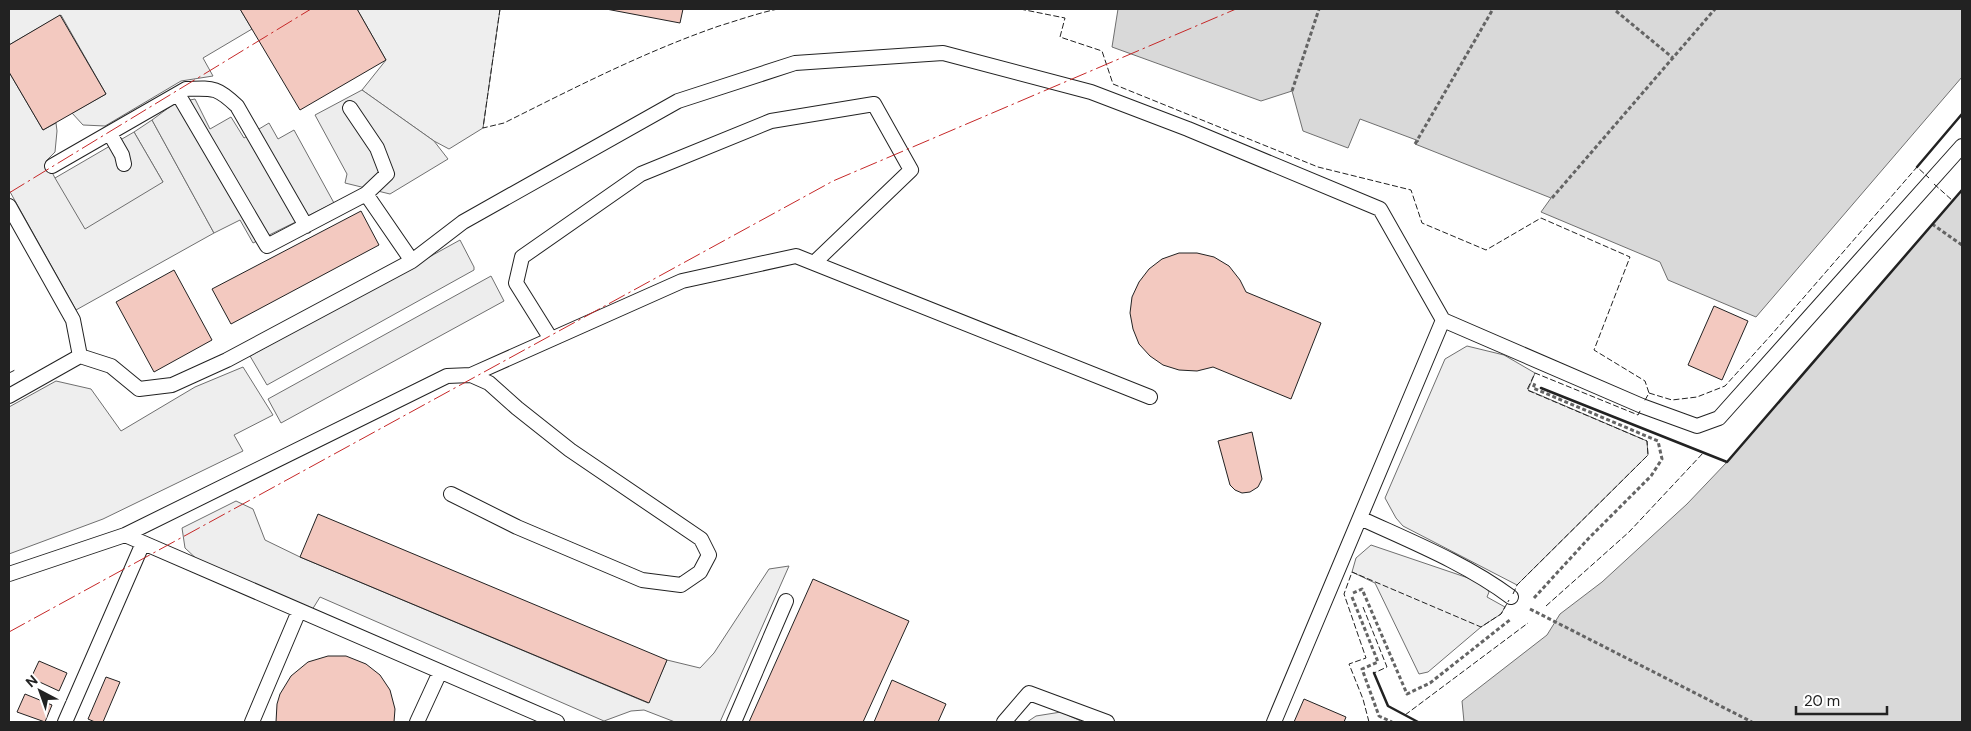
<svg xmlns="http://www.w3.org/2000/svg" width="1971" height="731" font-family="'DM Sans',sans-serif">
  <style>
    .green { fill: #eee; stroke: #6f6f6f }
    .parking { fill: #ededed; stroke: #6f6f6f }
    .water { fill: #d9d9d9; stroke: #6f6f6f }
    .building { fill: #f3c9c0; stroke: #222 }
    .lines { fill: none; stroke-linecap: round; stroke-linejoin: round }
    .lane-casing { stroke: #222; stroke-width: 16 }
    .path { stroke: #646464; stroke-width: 3; stroke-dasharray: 4 2.5; stroke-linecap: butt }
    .lane { stroke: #fff; stroke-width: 14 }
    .fence { stroke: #222; stroke-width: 1; stroke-dasharray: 6 2.5; stroke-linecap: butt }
    .wall { stroke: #222; stroke-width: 2.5 }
    .power { stroke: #c62828; stroke-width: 1; stroke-dasharray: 18 4 2.5 4; stroke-linecap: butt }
  </style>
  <rect width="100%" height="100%" fill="#fff"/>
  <path class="green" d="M9,9H240L252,29L203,58L213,76L181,81L105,126L83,125L72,113L106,94L61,15L9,45Z
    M357,9H500L483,128L449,149L434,141L362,90L386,60Z
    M9,72L43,130L56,123L57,131L55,152L46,161L55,178L163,182L134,132L152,120L214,233L76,310L9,190Z
    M1467,346L1504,355L1535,373L1528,390L1647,441L1648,455L1517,585L1403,526L1396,518L1385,498L1445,359Z
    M243,367L273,415L234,435L243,451L103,519L9,554V407L56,381L91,389L121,431L195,387Z
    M236,501L253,509L265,540L300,557L648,703L667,660L700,668L714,653L769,569L789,566L720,722H675L644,710L631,711L604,721L320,597L312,610L201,563L185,548L182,528Z
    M1371,545L1483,583L1489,592L1487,597L1505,607L1501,614L1481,627L1428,672L1419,674L1375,583L1352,572L1356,558Z
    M1061,712L1083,722H1027L1036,716Z"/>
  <path class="parking" d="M362,90L434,141L448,159L390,194L345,183L347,174L315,115Z
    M195,99L210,129L231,117L244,138L269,123L278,139L294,130L334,203L253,243L240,220L214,233L152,120L175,103Z
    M134,132L163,182L85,229L55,178Z
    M460,240L474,267V270L267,385L250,356Z
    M491,276L504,301L281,423L268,399Z"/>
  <path class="water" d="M1118,9H1962V77L1756,317L1668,280L1660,262L1541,212L1551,198L1415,144L1419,141L1360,119L1348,148L1303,131L1292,91L1261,101L1112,47Z
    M1962,190V722H1464L1462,701L1547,635L1560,614L1602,582L1687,504L1727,462Z"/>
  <path class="building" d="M240,9H357L386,60L300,110Z
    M606,9H683L680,23Z
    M60,15L106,94L43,130L9,72V45Z
    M361,211L379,245L231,324L212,289Z
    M1179,253H1197L1214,257L1229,266L1240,280L1246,292L1321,323L1291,399L1213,367L1197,371L1179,370L1163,365L1150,356L1139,344L1133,329L1130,313L1132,297L1139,282L1149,269L1162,259Z
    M174,270L212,340L154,372L116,302Z
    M1714,306L1748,321L1722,380L1688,365Z
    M1252,432L1262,479L1258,487L1250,492L1242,493L1235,490L1230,485L1218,441Z
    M318,514L667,660L649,703L300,557Z
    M813,579L909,621L863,722H749Z
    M328,656H346L366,664L380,675L390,690L395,709L394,722H276L277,704L280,694L291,676L308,662Z
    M39,661L67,673L59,691L31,678Z
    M106,677L120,682L103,722H95L88,719Z
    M892,680L946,704L938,722H874Z
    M25,694L52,705L45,722L17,712Z
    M1304,699L1346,717L1344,722H1294Z"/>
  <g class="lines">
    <defs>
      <path id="lane" d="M178,94L267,246L366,194L412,261
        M350,108L377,148L387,174L366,194
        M110,134L122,155L124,164
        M52,166L186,89C214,88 217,87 237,106L306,226
        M9,206L73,320L80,356
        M551,339L516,283L522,257L641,174L771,121L874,104L911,170L814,263
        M471,375L682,281L796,256L1150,397
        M9,396L80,356L111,366L139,389L172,385L227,360L412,261L463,222L678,101L795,63L943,53L1091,92L1188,129L1380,209L1443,320
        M1360,518C1412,542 1465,563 1511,597
        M125,535L557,722
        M9,574L125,535L447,376L471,375L489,383L517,408L570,450L701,539L709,555L700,572L681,585L642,580L517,527L451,494
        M65,722L143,543
        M252,722L299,611
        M417,722L440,672
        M734,722L786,601
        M1004,722L1029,693L1107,722
        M1274,722L1443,320L1642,406L1697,426L1719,418L1962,146"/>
    </defs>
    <use href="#lane" class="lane-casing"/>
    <path class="path" d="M1616,11L1673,58
      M1292,91L1319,9
      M1415,144L1493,9
      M1552,198L1715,9
      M1932,224L1962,245
      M1353,593L1362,589L1407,694L1430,683L1511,619
      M1352,597L1378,662L1362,669L1379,716L1392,722
      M1534,598L1589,538L1651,476L1662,459L1658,441L1533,388L1535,383
      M1530,609L1752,722"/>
    <use href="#lane" class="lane"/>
    <path class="fence" d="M500,9L483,128L504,123C574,88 644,52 719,26C739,20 758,13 778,9
      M1020,9L1065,18L1060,37L1102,51L1113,84L1318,167L1411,190L1422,223L1486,250L1541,218L1630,257L1594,350L1645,381L1649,393L1644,402
      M1934,184L1953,201
      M9,373L15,370
      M1649,393L1672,400L1697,397L1725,386L1772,334L1917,167L1929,178
      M1513,594L1517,585L1648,455L1647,441L1527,390L1535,373L1638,415L1641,409
      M1546,606L1629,532L1704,452
      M1363,607L1387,667L1374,673
      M1405,715L1528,623
      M1369,722L1363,699L1349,664L1366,658L1344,594L1352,572L1481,627L1501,614L1509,600"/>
    <path class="wall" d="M1917,167L1962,114
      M1541,388L1727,462L1962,190
      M1374,673L1388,706L1418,722"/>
    <path class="power" d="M9,193L311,9
      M9,632L833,181L1236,9"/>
  </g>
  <rect width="1971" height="731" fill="none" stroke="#222222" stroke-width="20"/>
  <g transform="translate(40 691) rotate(319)" stroke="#ffffff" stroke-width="4" paint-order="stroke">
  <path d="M0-4L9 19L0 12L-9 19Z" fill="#222222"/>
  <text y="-8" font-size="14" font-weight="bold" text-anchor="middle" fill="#222222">N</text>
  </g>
  <path d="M1796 706v8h91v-8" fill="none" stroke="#222222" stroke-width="2.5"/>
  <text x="1804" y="706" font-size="15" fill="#222222" stroke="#ffffff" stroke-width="4" paint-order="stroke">20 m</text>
</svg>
